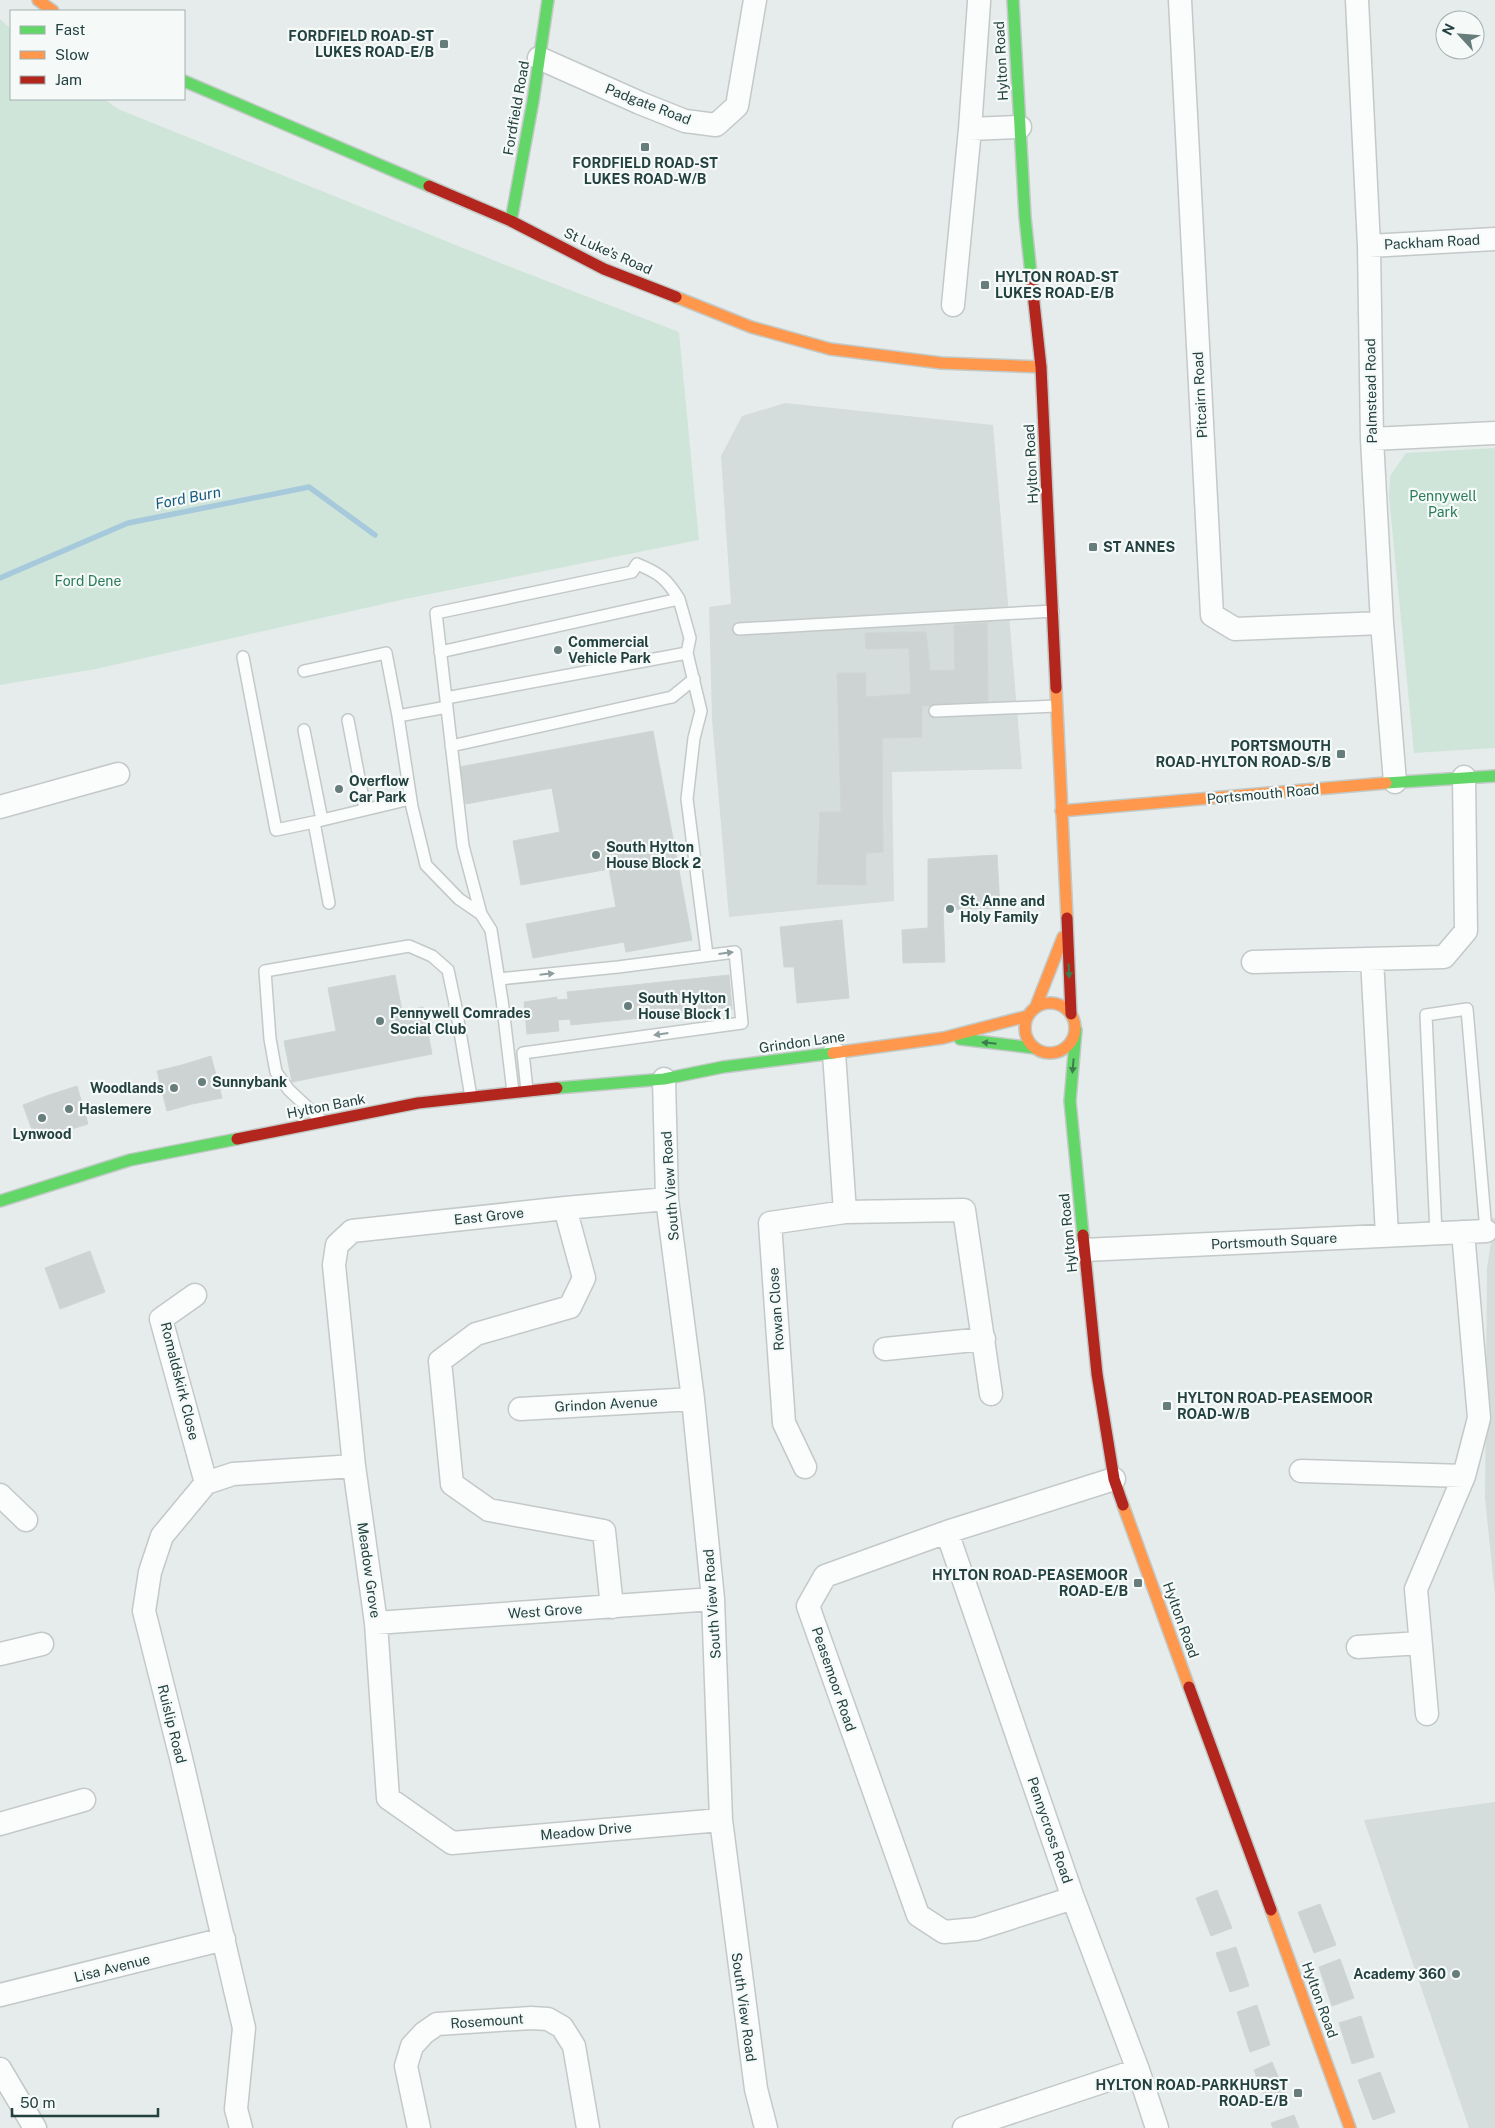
<svg xmlns="http://www.w3.org/2000/svg" width="1495" height="2128" font-family="'Public Sans',sans-serif">
  <style>
    .built { fill: #d4dddb }
    .green { fill: #cfe5da }
    .lines { fill: none; stroke-linecap: round; stroke-linejoin: round }
    .stream { stroke: #a6cadc; stroke-width: 5.5 }
    .building { fill: #cdd3d2; stroke: #cfd5d4 }
    .lane-casing { stroke: #c3c9c8; stroke-width: 14 }
    .street-casing { stroke: #c3c9c8; stroke-width: 25 }
    .fast-casing { stroke: #c2cac8; stroke-width: 14 }
    .slow-casing { stroke: #c2cac8; stroke-width: 14 }
    .jam-casing { stroke: #c2cac8; stroke-width: 14 }
    .lane { stroke: #fbfcfc; stroke-width: 11 }
    .street { stroke: #fbfcfc; stroke-width: 22 }
    .fast { stroke: #63d668; stroke-width: 11 }
    .slow { stroke: #ff974d; stroke-width: 11 }
    .jam { stroke: #b3261e; stroke-width: 11 }
    .oneway { fill: #8e9e9e }
    .oneway2 { fill: #3c7d4f }
    .poi-dot { fill: #677d7b; stroke: #f5faf9; stroke-width: 2 }
    .labels { text-anchor: middle; stroke-width: 4.5; stroke-linejoin: round; paint-order: stroke }
    .poi-label { font-size: 14px; font-weight: bold; fill: #22413f; stroke: #f5faf9; text-anchor: start }
    .street-label { font-size: 14px; fill: #22413f; stroke: #f5faf9 }
    .park-label { font-size: 14px; fill: #2a7b59; stroke: #f5faf9 }
    .water-label { font-size: 15px; font-style: italic; fill: #185b81; stroke: #f5faf9 }
  </style>
  <rect width="100%" height="100%" fill="#e6eceb"/>
  <path class="built" d="M785,403L993,425L1022,769L892,772L894,901L729,917L712,719L709,607L731,604L721,456L742,416Z
    M1495,1218V1596L1485,1498L1487,1268L1491,1242L1485,1219Z
    M1495,1802V2128H1469L1364,1820Z"/>
  <path class="green" d="M0,19L11,29V99H104L118,109L503,264L679,332L699,540L405,599L96,669L0,685Z
    M1495,448V748L1414,753L1389,497L1390,476L1406,453Z"/>
  <g class="lines">
    <path class="stream" d="M0,578L128,523L309,487L375,535"/>
  </g>
  <path class="building" d="M987,623L988,703L922,706V737L882,738L883,852L866,853V885L817,884L820,812H841L837,673H866V697L911,694L909,648L866,649L865,633L926,632L930,671L955,670L954,625Z
    M653,731L692,940L626,952L624,942L533,958L526,924L616,907L609,869L521,885L513,841L560,832L552,788L466,804L459,767Z
    M997,855L1000,908L943,910L945,962L903,963L902,930L928,928V859Z
    M842,920L849,998L797,1003L794,967H784L780,927Z
    M395,975L402,1011L423,1007L432,1054L292,1082L284,1041L336,1031L328,988Z
    M729,975L732,1009L571,1025L570,1019L558,1020L559,1031L527,1034L524,1002L557,997V1000L568,999L567,992Z
    M211,1056L222,1098L192,1104L182,1065Z
    M182,1065L192,1104L167,1111L157,1071Z
    M77,1086L88,1124L62,1132L49,1095Z
    M49,1095L62,1132L36,1141L23,1105Z
    M90,1251L105,1292L60,1309L45,1268Z
    M1217,1890L1232,1928L1211,1936L1196,1898Z
    M1320,1904L1336,1945L1314,1953L1298,1912Z
    M1236,1947L1249,1986L1230,1992L1216,1953Z
    M1340,1959L1354,1998L1332,2006L1319,1967Z
    M1257,2005L1270,2045L1250,2052L1237,2012Z
    M1361,2016L1374,2057L1352,2064L1339,2023Z
    M1272,2062L1288,2100L1269,2108L1254,2070Z
    M1380,2072L1395,2112L1373,2120L1358,2080Z
    M1294,2115L1299,2128H1273L1271,2123Z"/>
  <g class="lines">
    <defs>
      <path id="lane" d="M739,629L1053,611
        M440,652L679,599C666,578 659,573 637,564L632,572L436,613L463,846L481,914
        M687,653L701,711L694,738L687,799L707,955
        M243,657L276,830L314,822
        M304,671L386,653L398,716
        M446,698L687,653L690,638L679,599
        M447,707L398,716L412,807L426,865L459,899L481,914L491,930L502,1000L513,1092
        M935,711L1056,706
        M348,720L365,809
        M304,730L322,820
        M451,746L672,697L694,679
        M329,903L314,822L410,799
        M499,979L618,967L735,952L742,1023L523,1053L527,1090
        M322,1121L289,1090L276,1072L270,1039L265,971L409,946L432,956L448,970L456,1008L471,1097
        M1436,1233L1426,1015L1467,1009L1485,1219L1486,1231H1489"/>
      <path id="street" d="M1180,0L1212,615L1235,629L1382,623
        M1357,0L1369,246L1372,439L1382,623L1395,782
        M539,58L640,103L685,121L716,125L737,106L755,0
        M970,129L1020,127
        M1369,246L1495,239
        M953,305L970,129L979,2
        M1372,439L1495,433
        M0,807L118,774
        M1372,959L1387,1235
        M1253,962L1444,957L1466,931L1464,777
        M834,1053L845,1212
        M664,1079L667,1199L693,1399L713,1599L721,1820L756,2089L766,2128
        M667,1199L565,1208L352,1231L337,1245L334,1265L354,1466L376,1623L388,1798L452,1843L721,1820
        M565,1208L584,1278L570,1307L476,1334L440,1361L452,1484L489,1510L604,1531L612,1607
        M1084,1250L1486,1231
        M195,1295L161,1319L206,1483
        M885,1349L984,1339
        M520,1409L693,1399
        M805,1467L784,1423L770,1223L845,1212L964,1210L991,1394
        M1301,1471L1464,1476
        M0,1495L26,1520
        M947,1532L1073,1898L1138,2070L1157,2128
        M376,1623L713,1599
        M1358,1647L1420,1643
        M0,1654L42,1644
        M1427,1714L1416,1589L1464,1476L1479,1418L1463,1232
        M0,1824L84,1800
        M1073,1898L976,1929L944,1932L918,1915L808,1606L825,1576L947,1532L1114,1479
        M0,1995L224,1939
        M0,2069L35,2128
        M241,2128L236,2109L244,2028L181,1758L144,1611L150,1572L162,1536L206,1483L233,1474L354,1466
        M419,2128L406,2066L412,2046L424,2033L437,2024L531,2018L548,2019L562,2027L574,2046L588,2128
        M964,2128L1138,2070"/>
      <path id="fast" d="M1013,0L1025,217L1032,284
        M184,81L429,186
        M511,221L533,101L548,0
        M1386,783L1495,776
        M1076,1030L1070,1101L1083,1235
        M960,1039L1034,1048
        M557,1088L664,1079L723,1067L833,1053
        M0,1201L130,1160L237,1139"/>
      <path id="slow" d="M38,0L53,11
        M676,297L751,327L830,349L941,363L1041,367
        M1056,688L1067,918
        M1061,811L1386,783
        M1025 1028a25 25 0 1 1 50 0a25 25 0 1 1-50 0Z
        M1036,1006L1063,937
        M833,1053L943,1038L1028,1016
        M1123,1505L1189,1687
        M1271,1910L1350,2128"/>
      <path id="jam" d="M429,186L511,221L604,269L676,297
        M1032,284L1041,367L1056,688
        M1067,918L1071,1014
        M237,1139L418,1103L557,1088
        M1083,1235L1097,1374L1114,1479L1123,1505
        M1189,1687L1271,1910"/>
    </defs>
    <use href="#lane" class="lane-casing"/>
    <use href="#street" class="street-casing"/>
    <use href="#fast" class="fast-casing"/>
    <use href="#slow" class="slow-casing"/>
    <use href="#jam" class="jam-casing"/>
    <use href="#lane" class="lane"/>
    <use href="#street" class="street"/>
    <use href="#fast" class="fast"/>
    <use href="#slow" class="slow"/>
    <use href="#jam" class="jam"/>
  </g>
  <defs><path id="oneway-solid" d="M-6-.8H1V-3.2L6.5 0L1 3.2V.8H-6Z" transform="scale(1.25)"/></defs>
  <g class="oneway">
    <use href="#oneway-solid" transform="translate(726 953) rotate(-7)"/>
    <use href="#oneway-solid" transform="translate(547 974) rotate(-6)"/>
    <use href="#oneway-solid" transform="translate(661 1034) rotate(172)"/>
  </g>
  <g class="oneway2">
    <use href="#oneway-solid" transform="translate(1069 971) rotate(87)"/>
    <use href="#oneway-solid" transform="translate(989 1043) rotate(-174)"/>
    <use href="#oneway-solid" transform="translate(1073 1066) rotate(95)"/>
  </g>
  <g class="poi-dot">
    <rect x="439" y="39" width="10" height="10" rx="2.5"/>
    <rect x="640" y="142" width="10" height="10" rx="2.5"/>
    <rect x="980" y="280" width="10" height="10" rx="2.5"/>
    <rect x="1088" y="542" width="10" height="10" rx="2.5"/>
    <circle cx="558" cy="650" r="5"/>
    <rect x="1336" y="749" width="10" height="10" rx="2.5"/>
    <circle cx="339" cy="789" r="5"/>
    <circle cx="596" cy="855" r="5"/>
    <circle cx="950" cy="909" r="5"/>
    <circle cx="628" cy="1006" r="5"/>
    <circle cx="380" cy="1021" r="5"/>
    <circle cx="202" cy="1082" r="5"/>
    <circle cx="174" cy="1088" r="5"/>
    <circle cx="69" cy="1109" r="5"/>
    <circle cx="42" cy="1118" r="5"/>
    <rect x="1162" y="1401" width="10" height="10" rx="2.5"/>
    <rect x="1133" y="1578" width="10" height="10" rx="2.5"/>
    <circle cx="1456" cy="1974" r="5"/>
    <rect x="1293" y="2088" width="10" height="10" rx="2.5"/>
  </g>
  <g class="labels">
    <g class="poi-label">
      <text x="434" y="41" text-anchor="end">FORDFIELD ROAD-ST<tspan x="434" dy="16">LUKES ROAD-E/B</tspan></text>
      <text x="645" y="168" text-anchor="middle">FORDFIELD ROAD-ST<tspan x="645" dy="16">LUKES ROAD-W/B</tspan></text>
      <text x="995" y="282">HYLTON ROAD-ST<tspan x="995" dy="16">LUKES ROAD-E/B</tspan></text>
      <text x="1103" y="552">ST ANNES</text>
      <text x="568" y="647">Commercial<tspan x="568" dy="16">Vehicle Park</tspan></text>
      <text x="1331" y="751" text-anchor="end">PORTSMOUTH<tspan x="1331" dy="16">ROAD-HYLTON ROAD-S/B</tspan></text>
      <text x="349" y="786">Overflow<tspan x="349" dy="16">Car Park</tspan></text>
      <text x="606" y="852">South Hylton<tspan x="606" dy="16">House Block 2</tspan></text>
      <text x="960" y="906">St. Anne and<tspan x="960" dy="16">Holy Family</tspan></text>
      <text x="638" y="1003">South Hylton<tspan x="638" dy="16">House Block 1</tspan></text>
      <text x="390" y="1018">Pennywell Comrades<tspan x="390" dy="16">Social Club</tspan></text>
      <text x="212" y="1087">Sunnybank</text>
      <text x="164" y="1093" text-anchor="end">Woodlands</text>
      <text x="79" y="1114">Haslemere</text>
      <text x="42" y="1139" text-anchor="middle">Lynwood</text>
      <text x="1177" y="1403">HYLTON ROAD-PEASEMOOR<tspan x="1177" dy="16">ROAD-W/B</tspan></text>
      <text x="1128" y="1580" text-anchor="end">HYLTON ROAD-PEASEMOOR<tspan x="1128" dy="16">ROAD-E/B</tspan></text>
      <text x="1446" y="1979" text-anchor="end">Academy 360</text>
      <text x="1288" y="2090" text-anchor="end">HYLTON ROAD-PARKHURST<tspan x="1288" dy="16">ROAD-E/B</tspan></text>
    </g>
    <g class="street-label">
      <text transform="translate(1001 61) rotate(-93)" y="5">Hylton Road</text>
      <text transform="translate(648 104) rotate(21)" y="5">Padgate Road</text>
      <text transform="translate(516 108) rotate(-80)" y="5">Fordfield Road</text>
      <text transform="translate(1432 242) rotate(-3)" y="5">Packham Road</text>
      <text transform="translate(608 251) rotate(24)" y="5">St Luke's Road</text>
      <text transform="translate(1371 391) rotate(-91)" y="5">Palmstead Road</text>
      <text transform="translate(1200 395) rotate(-93)" y="5">Pitcairn Road</text>
      <text transform="translate(1031 464) rotate(-93)" y="5">Hylton Road</text>
      <text transform="translate(1263 794) rotate(-5)" y="5">Portsmouth Road</text>
      <text transform="translate(802 1042) rotate(-8)" y="5">Grindon Lane</text>
      <text transform="translate(326 1106) rotate(-11)" y="5">Hylton Bank</text>
      <text transform="translate(670 1186) rotate(-94)" y="5">South View Road</text>
      <text transform="translate(489 1216) rotate(-6)" y="5">East Grove</text>
      <text transform="translate(1068 1233) rotate(-96)" y="5">Hylton Road</text>
      <text transform="translate(1274 1241) rotate(-3)" y="5">Portsmouth Square</text>
      <text transform="translate(776 1309) rotate(-94)" y="5">Rowan Close</text>
      <text transform="translate(180 1381) rotate(76)" y="5">Romaldskirk Close</text>
      <text transform="translate(606 1404) rotate(-3)" y="5">Grindon Avenue</text>
      <text transform="translate(369 1570) rotate(82)" y="5">Meadow Grove</text>
      <text transform="translate(712 1604) rotate(-94)" y="5">South View Road</text>
      <text transform="translate(545 1611) rotate(-4)" y="5">West Grove</text>
      <text transform="translate(1181 1620) rotate(70)" y="5">Hylton Road</text>
      <text transform="translate(834 1679) rotate(71)" y="5">Peasemoor Road</text>
      <text transform="translate(172 1724) rotate(76)" y="5">Ruislip Road</text>
      <text transform="translate(1050 1830) rotate(71)" y="5">Pennycross Road</text>
      <text transform="translate(586 1831) rotate(-5)" y="5">Meadow Drive</text>
      <text transform="translate(112 1968) rotate(-14)" y="5">Lisa Avenue</text>
      <text transform="translate(1320 2000) rotate(70)" y="5">Hylton Road</text>
      <text transform="translate(744 2007) rotate(82)" y="5">South View Road</text>
      <text transform="translate(487 2021) rotate(-4)" y="5">Rosemount</text>
    </g>
    <g class="park-label">
      <text x="1443" y="501">Pennywell<tspan x="1443" dy="16">Park</tspan></text>
      <text x="88" y="586">Ford Dene</text>
    </g>
    <g class="water-label">
      <text transform="translate(188 498) rotate(-11)" y="5">Ford Burn</text>
    </g>
  </g>
  <rect x="10" y="10" width="175" height="90" fill="#f5faf9" stroke="#a1b0af"/>
  <rect x="20" y="26" width="25" height="8" fill="#63d668" stroke="#a1b0af"/>
  <text x="55" y="35" font-size="15" fill="#22413f">Fast</text>
  <rect x="20" y="51" width="25" height="8" fill="#ff974d" stroke="#a1b0af"/>
  <text x="55" y="60" font-size="15" fill="#22413f">Slow</text>
  <rect x="20" y="76" width="25" height="8" fill="#b3261e" stroke="#a1b0af"/>
  <text x="55" y="85" font-size="15" fill="#22413f">Jam</text>
  <g transform="translate(1460 35) rotate(296)"><circle r="24" fill="#f5faf9" stroke="#a1b0af"/>
  <path d="M0-4L9 19L0 12L-9 19Z" fill="#677d7b"/>
  <text y="-8" font-size="14" font-weight="bold" text-anchor="middle" fill="#22413f">N</text>
  </g>
  <path d="M12 2108v8h146v-8" fill="none" stroke="#22413f" stroke-width="2.5"/>
  <text x="20" y="2108" font-size="15" fill="#22413f" stroke="#f5faf9" stroke-width="4" paint-order="stroke">50 m</text>
</svg>
